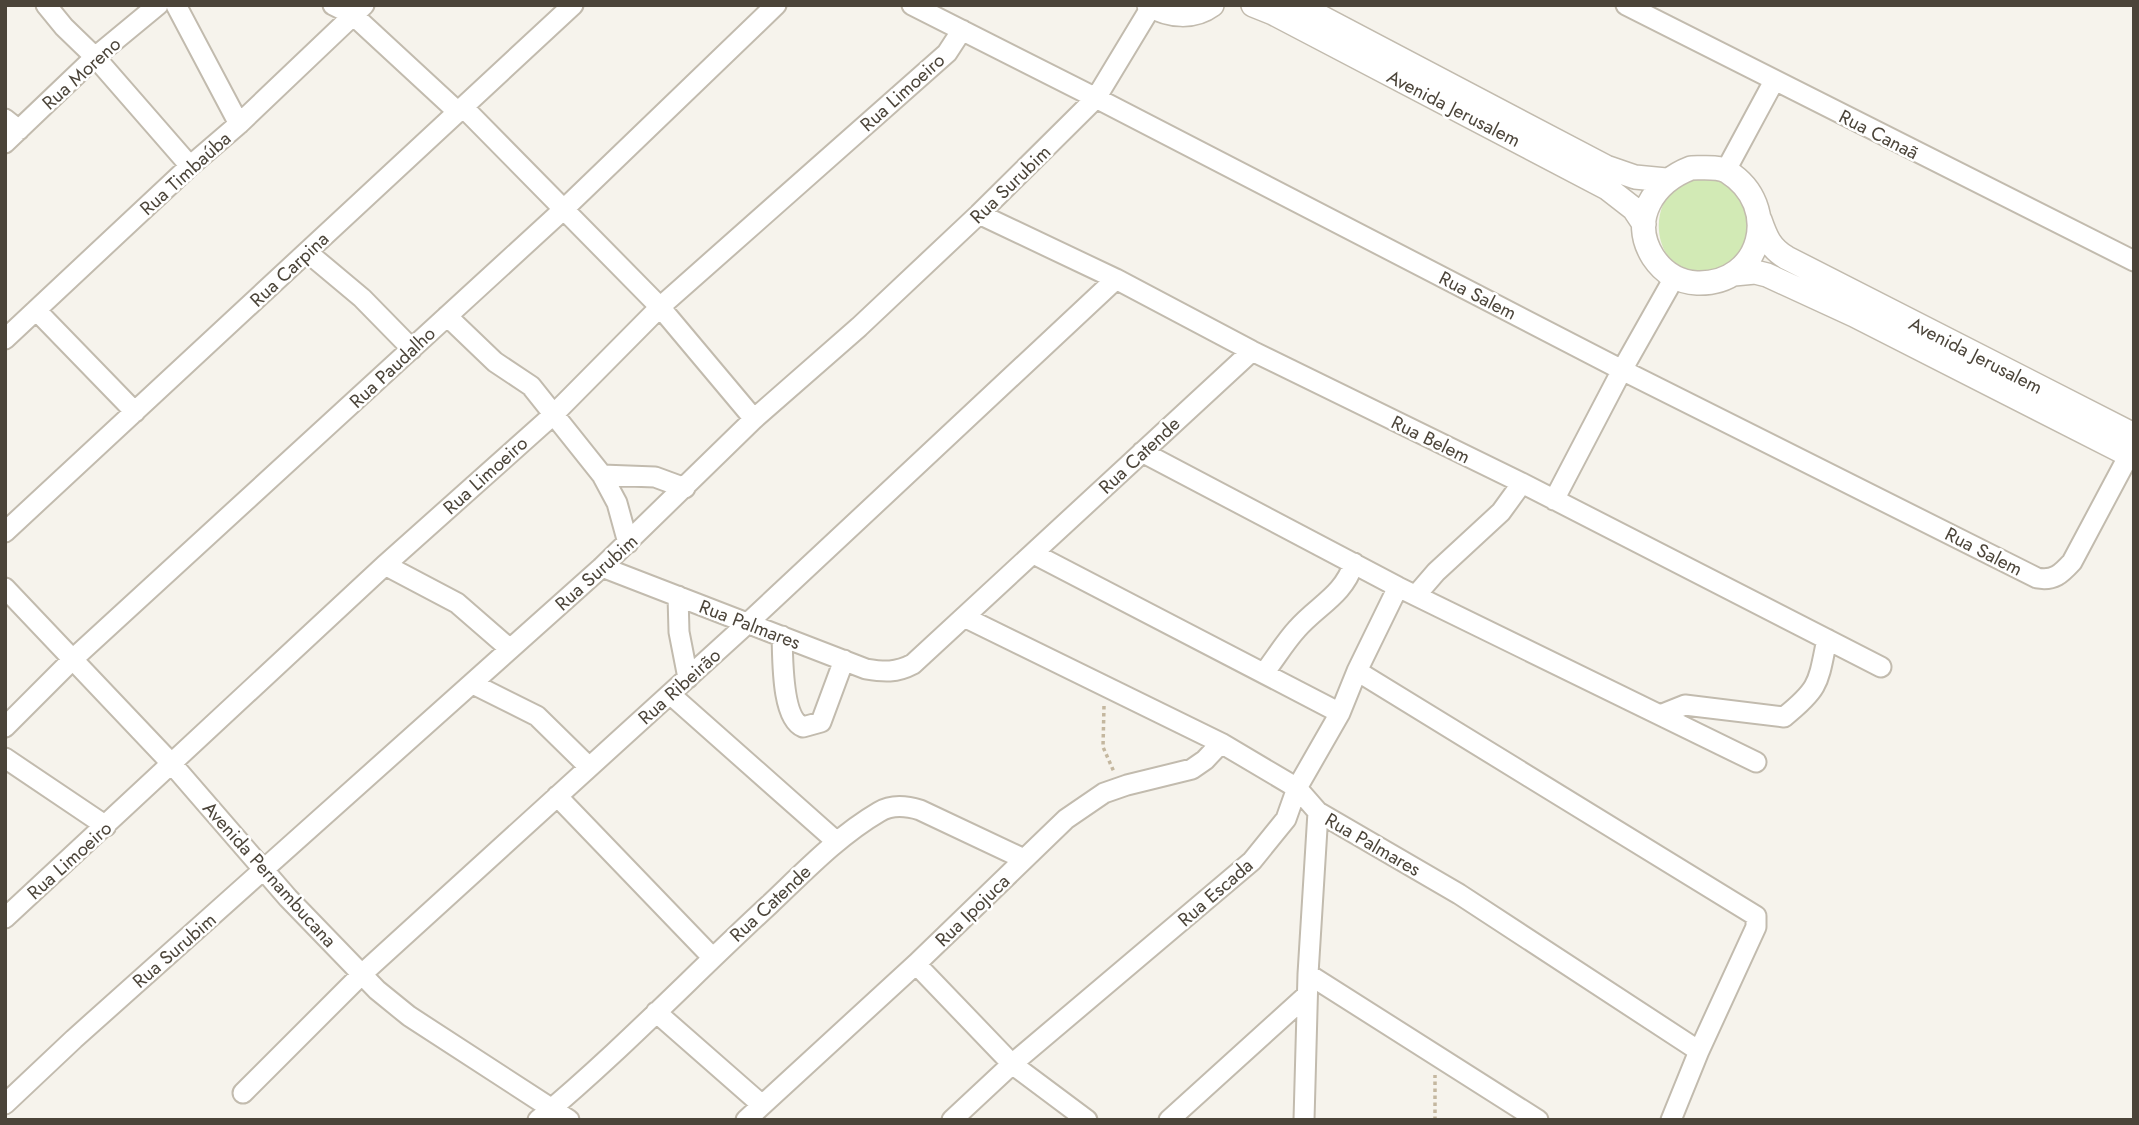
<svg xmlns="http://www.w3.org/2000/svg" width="2139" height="1125" font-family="Jost,sans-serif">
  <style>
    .green { fill: #d2eab5 }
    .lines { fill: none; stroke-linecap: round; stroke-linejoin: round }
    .minor-casing { stroke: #c2bbae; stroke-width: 23 }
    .tertiary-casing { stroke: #c2bbae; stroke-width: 26 }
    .path { stroke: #c4b79f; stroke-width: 3.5; stroke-dasharray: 3.5 3.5; stroke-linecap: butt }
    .minor { stroke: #fff; stroke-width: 19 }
    .tertiary { stroke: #fff; stroke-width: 23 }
    .labels { text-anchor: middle; stroke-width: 5; stroke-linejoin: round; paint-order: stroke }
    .street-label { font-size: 19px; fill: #4b4439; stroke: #fff }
  </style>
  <rect width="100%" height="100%" fill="#f6f3ec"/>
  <path class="green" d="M1709,176L1739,187L1757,232L1729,270C1719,271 1706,275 1697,274C1655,268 1646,209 1678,186C1688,179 1698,177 1709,176Z"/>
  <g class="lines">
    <defs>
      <path id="minor" d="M46,5L64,27L95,57L190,166
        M176,5L239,124
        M333,5L353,15L458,112
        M912,5L1096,98L1622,370L2037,578C2054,581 2061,574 2072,562L2129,455
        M1626,5L2134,261
        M463,107L660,307L754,419
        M5,119L19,130
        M5,143L95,57L158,5
        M1726,170L1774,81
        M979,214L1116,279L1252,351L1522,483L1881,667
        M307,252L362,298L412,349
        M36,310L135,412
        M447,316L495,362L531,386L602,475L617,503L628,543
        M5,339L190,166L239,124L364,5
        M1142,452L1398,587L1756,762
        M602,475L655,477L685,488
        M1554,500L1622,370L1674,278
        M5,532L573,5
        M1034,554L1340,713
        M385,565L457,603L510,649
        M602,567L866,669C884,672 896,673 913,664L1252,351
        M5,588L172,764L288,898L377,990L409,1016L569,1120
        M1417,594L1436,572L1501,512L1522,483
        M678,596L679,632L688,678
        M964,617L1221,743L1297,788L1318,812L1459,894L1699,1051
        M782,636C783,657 781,718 803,727L821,722L844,660
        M1357,671L1756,916V927L1699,1051L1671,1120
        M1264,673C1275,659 1285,642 1297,629C1318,605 1343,596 1354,563
        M473,684L537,716L589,767
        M670,694L837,842
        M1660,715L1685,705L1784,717C1820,688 1818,683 1827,639
        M5,727L73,659L564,209L776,5
        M5,758L106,826
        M557,796L712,957
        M5,918L385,565L553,415L660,307L947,53L962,30
        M916,964L1012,1064L1087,1120
        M1308,974L1538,1120
        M656,1012L762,1105
        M243,1093L362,974L749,622L1116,279
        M5,1104L74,1039L602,567L754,419L859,327L979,214L1096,98L1151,7
        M538,1120C619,1053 692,976 769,905C804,872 838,836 879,812C892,804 907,806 920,810L1024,859
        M746,1120L916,964L1066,819L1104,793L1127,785L1192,769L1205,760L1221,743
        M952,1120L1012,1064L1252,861L1286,819L1297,788L1340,713L1357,671L1398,587
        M1169,1120L1307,995
        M1304,1120L1308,974L1318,812"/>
      <path id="tertiary" d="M1149,5C1169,16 1193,19 1212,5
        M1253,5L1273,13L1607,188L1634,209L1644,224
        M1298,5L1606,167L1635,177L1666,180
        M1691,168C1702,168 1719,166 1728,172C1782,206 1762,285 1697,283C1678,282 1663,272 1653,257C1629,219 1654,182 1691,168Z
        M1760,220C1766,237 1770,248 1787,258L2134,435
        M1734,274L1755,272L1767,275L1854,315L2129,455L2134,445"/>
    </defs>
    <use href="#minor" class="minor-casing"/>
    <use href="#tertiary" class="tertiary-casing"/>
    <path class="path" d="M1104,706L1103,747L1114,772
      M1435,1120V1075"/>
    <use href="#minor" class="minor"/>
    <use href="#tertiary" class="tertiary"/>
  </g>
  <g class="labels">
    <g class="street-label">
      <text transform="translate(81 73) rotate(-42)" y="7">Rua Moreno</text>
      <text transform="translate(902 92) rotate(-42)" y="7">Rua Limoeiro</text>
      <text transform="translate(1454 108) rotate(27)" y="7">Avenida Jerusalem</text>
      <text transform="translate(1879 134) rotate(27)" y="7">Rua Canaã</text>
      <text transform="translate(185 173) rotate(-42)" y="7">Rua Timbaúba</text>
      <text transform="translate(1010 184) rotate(-44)" y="7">Rua Surubim</text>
      <text transform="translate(289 269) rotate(-43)" y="7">Rua Carpina</text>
      <text transform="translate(1478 295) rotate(27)" y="7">Rua Salem</text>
      <text transform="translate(1976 355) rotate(27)" y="7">Avenida Jerusalem</text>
      <text transform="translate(392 367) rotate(-43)" y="7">Rua Paudalho</text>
      <text transform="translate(1431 439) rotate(26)" y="7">Rua Belem</text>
      <text transform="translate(1139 455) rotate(-43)" y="7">Rua Catende</text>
      <text transform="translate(485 475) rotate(-42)" y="7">Rua Limoeiro</text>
      <text transform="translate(1984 551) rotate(27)" y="7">Rua Salem</text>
      <text transform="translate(596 572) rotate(-42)" y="7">Rua Surubim</text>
      <text transform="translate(750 624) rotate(21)" y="7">Rua Palmares</text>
      <text transform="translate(679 686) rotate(-42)" y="7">Rua Ribeirão</text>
      <text transform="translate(1373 844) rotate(30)" y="7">Rua Palmares</text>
      <text transform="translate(69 860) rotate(-42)" y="7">Rua Limoeiro</text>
      <text transform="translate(270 874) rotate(48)" y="7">Avenida Pernambucana</text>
      <text transform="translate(1215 892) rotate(-41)" y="7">Rua Escada</text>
      <text transform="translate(770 903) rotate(-43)" y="7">Rua Catende</text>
      <text transform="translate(972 910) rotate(-44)" y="7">Rua Ipojuca</text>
      <text transform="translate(174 950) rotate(-41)" y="7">Rua Surubim</text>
    </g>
  </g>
  <rect width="2139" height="1125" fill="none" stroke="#4b4439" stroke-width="14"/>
</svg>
